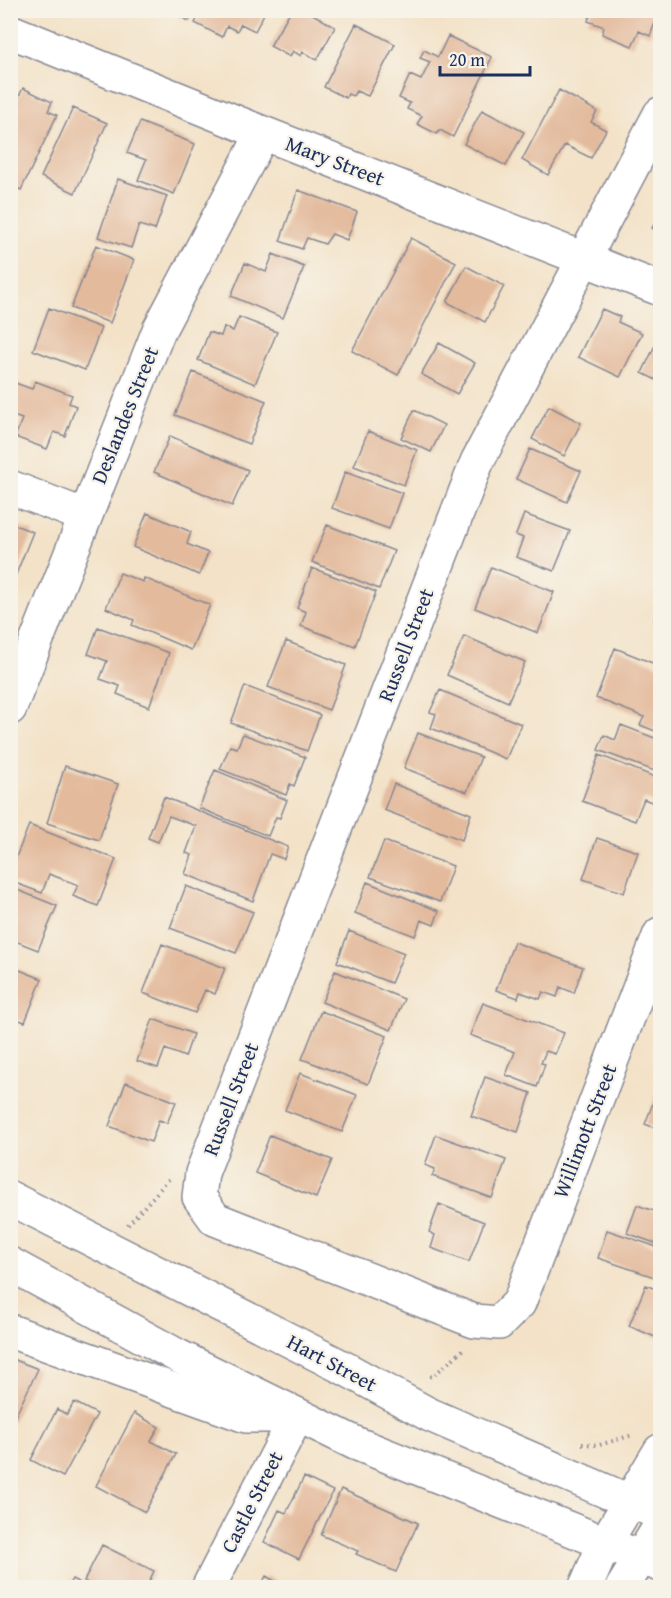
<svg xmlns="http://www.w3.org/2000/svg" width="671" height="1598" font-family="'Gentium Book Plus',serif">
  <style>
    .building { fill: #e3ba9c }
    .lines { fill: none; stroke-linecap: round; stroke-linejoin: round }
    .minor-casing { stroke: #878893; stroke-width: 36 }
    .major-casing { stroke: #878893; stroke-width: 36 }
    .path { stroke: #878893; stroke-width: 4; stroke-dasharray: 1.5 4.5; stroke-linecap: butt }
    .minor { stroke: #fff; stroke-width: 33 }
    .major { stroke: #fff; stroke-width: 33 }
    .labels { text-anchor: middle; stroke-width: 4.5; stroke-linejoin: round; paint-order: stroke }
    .street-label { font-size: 21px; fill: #1b2f5e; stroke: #f7f3e8 }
  </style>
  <rect width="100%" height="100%" fill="#f7f3e8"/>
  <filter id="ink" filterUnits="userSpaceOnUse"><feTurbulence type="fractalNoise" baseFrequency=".0167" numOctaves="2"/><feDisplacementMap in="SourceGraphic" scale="12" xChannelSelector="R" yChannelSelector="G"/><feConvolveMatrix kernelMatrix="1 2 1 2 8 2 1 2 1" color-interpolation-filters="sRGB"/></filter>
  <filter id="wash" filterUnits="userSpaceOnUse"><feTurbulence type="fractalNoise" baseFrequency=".008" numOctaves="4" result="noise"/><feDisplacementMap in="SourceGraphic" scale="24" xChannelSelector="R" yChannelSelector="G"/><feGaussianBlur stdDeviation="1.35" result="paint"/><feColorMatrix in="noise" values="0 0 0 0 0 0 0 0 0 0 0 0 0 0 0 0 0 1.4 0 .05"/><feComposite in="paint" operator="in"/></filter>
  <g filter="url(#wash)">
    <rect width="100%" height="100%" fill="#f3e2c8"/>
    <g id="blocks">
      <path class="building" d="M167,10H195L189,21Z
        M202,10H266L255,31L241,24L237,31L227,26L222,37L195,23Z
        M291,10H306L335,27L317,60L303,52L301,56L293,51L290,57L270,46Z
        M592,10H660L650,36L639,31L632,46L602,34L604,27L588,21Z
        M356,24L395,44L368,96L356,91L353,96L348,94L346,98L324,87Z
        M448,36L492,57L453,137L440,130L437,134L417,124L422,116L407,109L410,103L399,98L410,75L421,80L430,62L420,58L424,50L438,57Z
        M23,88L52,102L48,111L57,115L21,190L10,185V115Z
        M559,90L597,111L591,122L606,130L591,158L565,145L548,175L522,160Z
        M73,108L107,123L75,193L41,177Z
        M482,110L524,132L506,166L464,144Z
        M140,122L195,144L174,194L138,180L146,160L127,153Z
        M118,179L167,196L155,230L139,225L131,248L98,237Z
        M298,190L357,212L347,240L332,234L325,244L307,238L302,249L280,241Z
        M660,214V233L652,228Z
        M411,238L456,262L398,375L352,351Z
        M96,245L134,260L110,323L71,308Z
        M273,254L304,267L283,318L231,296L245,263L266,272Z
        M466,266L504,286L485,322L447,302Z
        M49,308L101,328L85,370L33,350Z
        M602,309L620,317L618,322L642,333L620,377L578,357Z
        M239,317L277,332L255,384L198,360L209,332L221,336L224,327L233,331Z
        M660,335V382L642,373Z
        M439,343L475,363L457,394L421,374Z
        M193,372L266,401L249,444L175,415Z
        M10,381L32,389L35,381L72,395L69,403L76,406L65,436L54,432L47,449L15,437L22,419L10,415Z
        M549,406L581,423L564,456L532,439Z
        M414,410L444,425L431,452L401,438Z
        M368,431L417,450L404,485L354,466Z
        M170,436L248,470L232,506L154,472Z
        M530,449L581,471L567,502L516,479Z
        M345,472L402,493L389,529L332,508Z
        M147,513L191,532L187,544L208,553L199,575L133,547Z
        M524,514L570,531L554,571L516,557L523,538L516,535Z
        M10,523L33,532L11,587H10Z
        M327,525L394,551L379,589L312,562Z
        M491,567L554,592L538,633L475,608Z
        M312,568L376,592L355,646L301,626L306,612L297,608Z
        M120,573L143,582L144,578L210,605L191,650L132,625L134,620L106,608Z
        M660,603V623L654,621Z
        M98,627L169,653L149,707L117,694L120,686L100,679L107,661L88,654Z
        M464,636L525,662L508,702L447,675Z
        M286,641L346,665L329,710L268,687Z
        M615,648L660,666V733L640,725L644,717L596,698Z
        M245,686L320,715L307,751L231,723Z
        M440,690L521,724L506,759L431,728L436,714L430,712Z
        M621,725L660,740V773L598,750L604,735L615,740Z
        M418,733L481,757L467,792L404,768Z
        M243,734L305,757L294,786L290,784L286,795L220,769L230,746L237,748Z
        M599,755L660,779V785L654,803L644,799L635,821L582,801Z
        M65,766L118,784L99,840L47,823Z
        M215,770L287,800L280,818L276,817L268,836L199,808Z
        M394,784L471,814L462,840L384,810Z
        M164,797L288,847L284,859L270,854L253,901L185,874L192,855L186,853L196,826L169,816L158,842L148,838Z
        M29,825L116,859L98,906L73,896L78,885L49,874L42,893L10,881V872Z
        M597,838L638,852L624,893L583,879Z
        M384,841L453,866L440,902L370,877Z
        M367,882L439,911L434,925L421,920L415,936L355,913Z
        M186,886L253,912L236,953L170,928Z
        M10,887L57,906L38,950L10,939Z
        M349,931L404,953L391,983L337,962Z
        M514,942L583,967L574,993L560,987L557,997L543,992L540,999L520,992L518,998L496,990Z
        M162,944L225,968L215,994L205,990L195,1013L143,993Z
        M10,966L42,979L25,1022L10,1017Z
        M335,971L404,999L391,1030L322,1002Z
        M483,1003L564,1033L555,1054L546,1051L541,1063L545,1064L537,1087L506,1075L515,1052L470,1035Z
        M321,1011L387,1036L368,1084L302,1059Z
        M153,1019L193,1034L185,1057L165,1049L158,1068L137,1061Z
        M300,1073L357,1095L342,1132L285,1110Z
        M485,1077L531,1093L518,1132L471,1116Z
        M126,1082L176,1102L167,1123L159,1120L151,1142L109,1126Z
        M660,1085V1130L645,1124Z
        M270,1135L332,1160L316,1198L255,1173Z
        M436,1135L506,1160L492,1198L432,1176L435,1169L425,1165Z
        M439,1204L484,1222L469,1262L431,1248L435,1235L429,1232Z
        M637,1205L660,1213V1245L627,1233Z
        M607,1230L660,1248V1279L598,1258Z
        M646,1285L660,1291V1339L629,1326Z
        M10,1358L38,1369L10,1427Z
        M74,1402L97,1414L63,1477L31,1460L57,1409L67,1415Z
        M134,1413L159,1427L151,1441L176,1454L145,1512L96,1486Z
        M304,1477L333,1491L299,1559L264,1542L279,1510L286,1513Z
        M341,1489L418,1523L396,1572L356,1554L358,1551L321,1535Z
        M102,1545L154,1571L146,1588H97L84,1581Z
        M266,1576L287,1588H260Z
        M72,1579L90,1588H67Z"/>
    </g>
  </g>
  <g filter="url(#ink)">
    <use href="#blocks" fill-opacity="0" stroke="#878893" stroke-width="1.5"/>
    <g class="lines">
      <defs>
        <path id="minor" d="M10,31L263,133L660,289
          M660,114L477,462L202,1173L199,1197L215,1219L474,1321L499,1323L519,1303L660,934
          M10,487L85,516
          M10,708L159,330L263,133
          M10,1331L246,1416H297L208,1588
          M585,1588L605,1543L660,1451
          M622,1588L660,1526"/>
        <path id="major" d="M10,1198L346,1369L428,1414L631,1502L660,1513
          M10,1264L178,1356L355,1443L660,1565"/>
      </defs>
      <use href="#minor" class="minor-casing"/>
      <use href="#major" class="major-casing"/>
      <path class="path" d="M128,1225L169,1179
        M430,1376L432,1377L463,1350
        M582,1444L599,1445L633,1435"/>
      <use href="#minor" class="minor"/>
      <use href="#major" class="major"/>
    </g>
  </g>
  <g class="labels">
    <g class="street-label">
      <text transform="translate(335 161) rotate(21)" y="7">Mary Street</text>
      <text transform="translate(125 415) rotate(-68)" y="7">Deslandes Street</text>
      <text transform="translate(406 645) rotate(-69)" y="7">Russell Street</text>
      <text transform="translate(231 1099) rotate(-69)" y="7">Russell Street</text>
      <text transform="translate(585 1131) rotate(-69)" y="7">Willimott Street</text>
      <text transform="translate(332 1363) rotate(28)" y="7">Hart Street</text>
      <text transform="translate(252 1502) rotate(-63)" y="7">Castle Street</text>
    </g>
  </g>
  <rect width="671" height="1598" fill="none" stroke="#f7f3e8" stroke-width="36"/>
  <path d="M440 66v9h90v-9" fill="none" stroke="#1b2f5e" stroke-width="3"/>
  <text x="449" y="66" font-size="18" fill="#1b2f5e" stroke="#f7f3e8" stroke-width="4.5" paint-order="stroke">20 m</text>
</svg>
